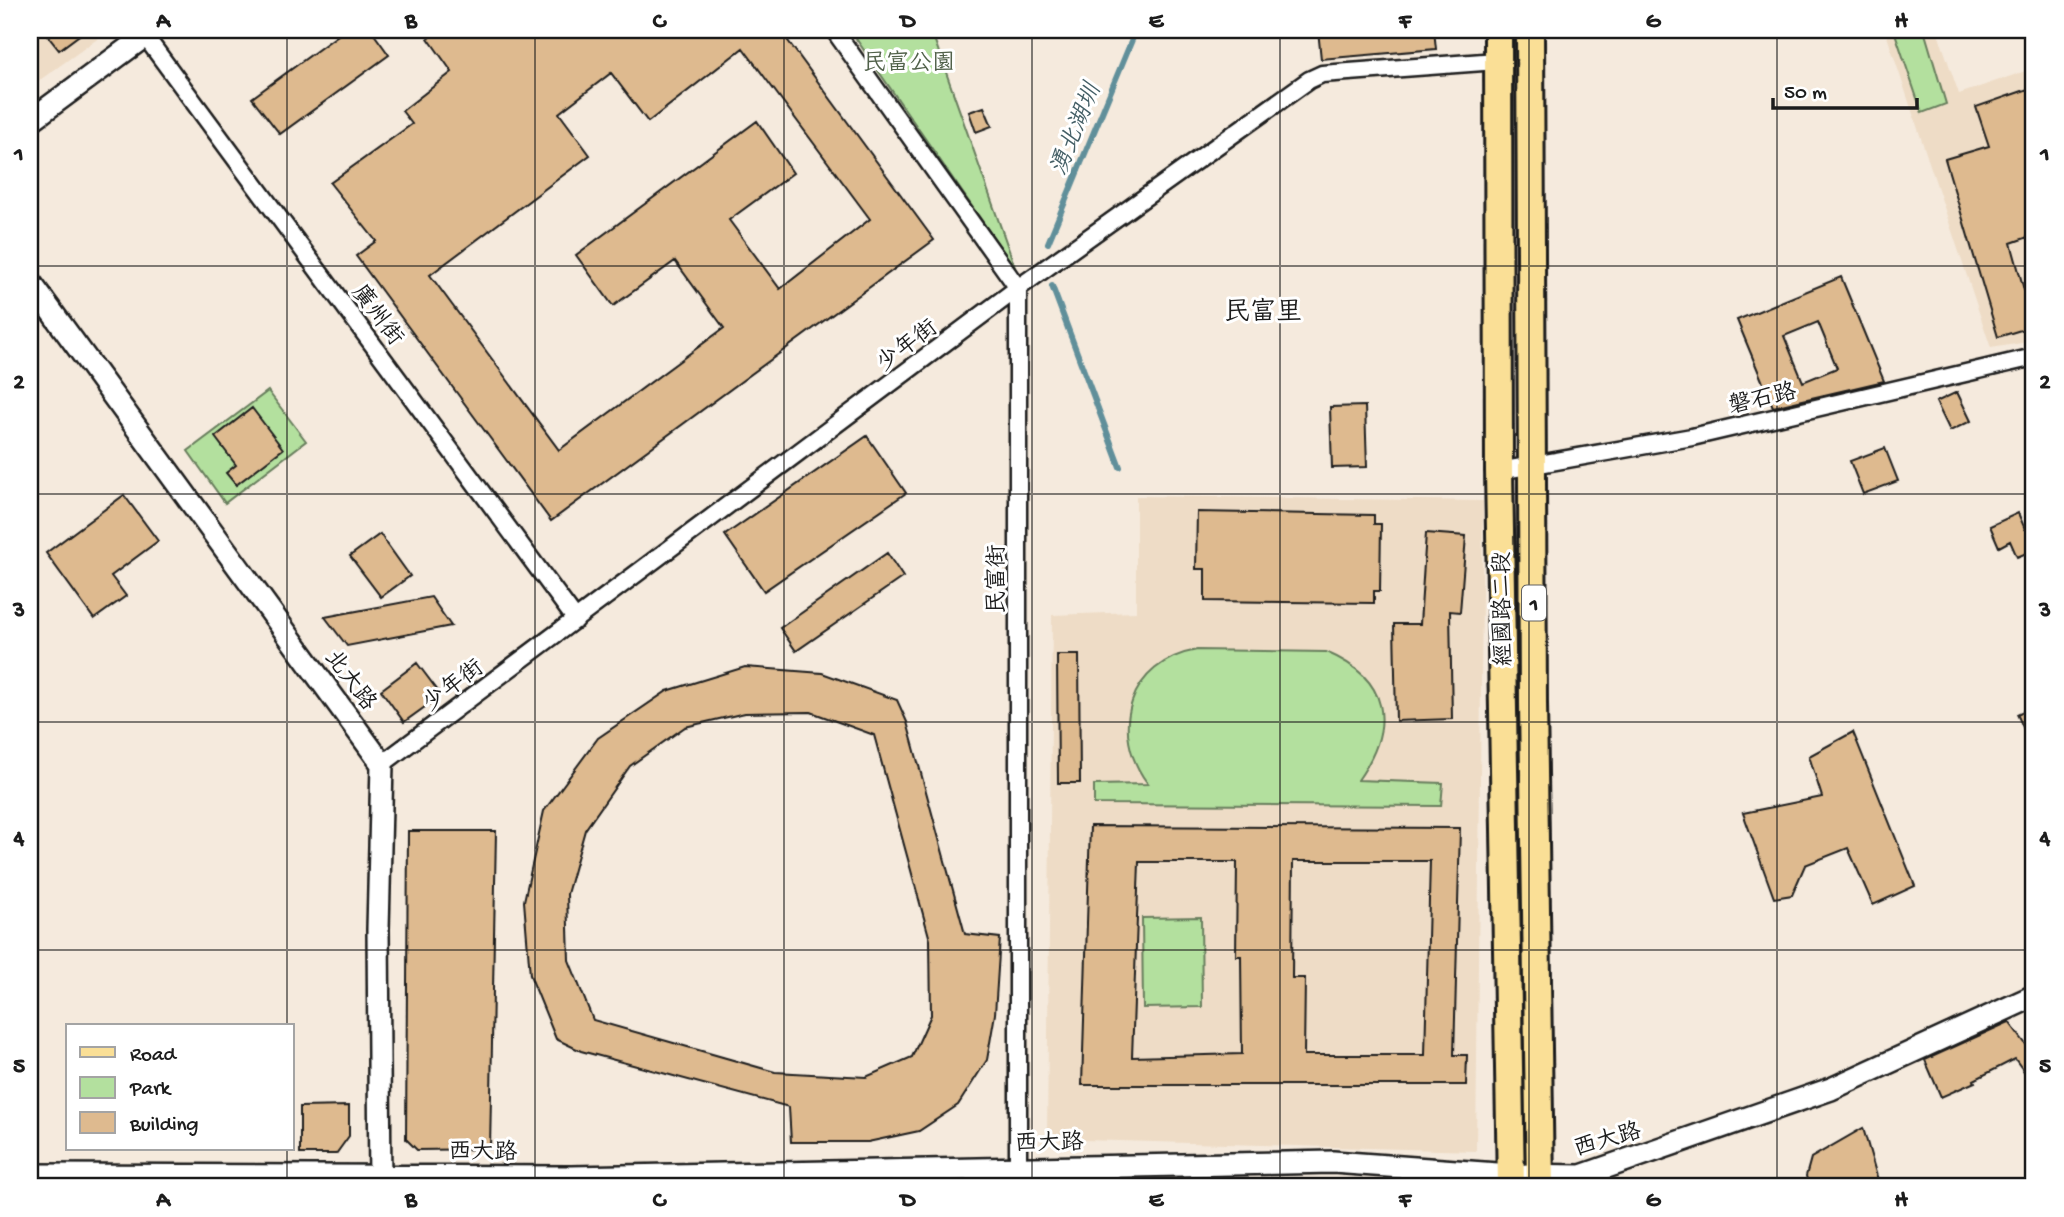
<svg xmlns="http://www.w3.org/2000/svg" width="2064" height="1217" font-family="'Gochi Hand','LXGW WenKai TC',sans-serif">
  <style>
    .built { fill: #eedcc6 }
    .green { fill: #b3e09e; stroke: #687e5d; stroke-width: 2 }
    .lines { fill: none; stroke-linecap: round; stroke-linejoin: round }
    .stream { stroke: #618f9a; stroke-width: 6 }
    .building { fill: #deba8f; stroke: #1c1c1c; stroke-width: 2; fill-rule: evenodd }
    .minor-casing { stroke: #1c1c1c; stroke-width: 21 }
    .tertiary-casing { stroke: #1c1c1c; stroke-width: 26 }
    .primary-casing { stroke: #1c1c1c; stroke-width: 32 }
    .minor { stroke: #fff; stroke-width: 16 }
    .tertiary { stroke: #fff; stroke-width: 21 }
    .primary { stroke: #fadf96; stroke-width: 26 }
    .grid { fill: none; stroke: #1c1c1c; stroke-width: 2; stroke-opacity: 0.55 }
    .labels { text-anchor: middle; stroke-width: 6; stroke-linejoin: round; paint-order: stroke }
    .shield { fill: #fff; stroke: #606060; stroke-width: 2 }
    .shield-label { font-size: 21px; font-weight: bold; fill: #1c1c1c }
    .park-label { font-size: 23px; fill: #51614a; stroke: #fff }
    .street-label { font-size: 23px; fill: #1c1c1c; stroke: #fff }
    .water-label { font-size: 24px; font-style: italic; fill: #445f66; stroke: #fff }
    .quarter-label { font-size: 26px; fill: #1c1c1c; stroke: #fff }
    .neatline { fill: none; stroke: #1c1c1c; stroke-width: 2.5 }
    .grid-label { font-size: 23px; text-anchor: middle; font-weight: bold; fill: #1c1c1c }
  </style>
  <rect width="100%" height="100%" fill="#f5eadd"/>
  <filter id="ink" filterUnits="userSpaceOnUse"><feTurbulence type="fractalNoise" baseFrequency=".0143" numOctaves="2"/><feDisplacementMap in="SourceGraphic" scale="14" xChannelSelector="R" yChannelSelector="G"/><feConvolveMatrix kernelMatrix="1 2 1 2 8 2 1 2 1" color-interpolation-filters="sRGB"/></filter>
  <g filter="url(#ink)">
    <path class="built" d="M30,30H110L30,87Z
      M1885,30H1937L1959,94L2034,68V341L1991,348Z
      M1136,496L1483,501L1476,1151L1047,1139L1052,615L1136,612Z"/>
    <path class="green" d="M850,30H931L1016,270Z
      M1894,30H1924L1946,104L1922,113Z
      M268,391L306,441L225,503L188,451Z
      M1197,650L1326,652C1390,679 1396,726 1358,780L1443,783L1441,806L1094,804V785L1148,784C1108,731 1129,662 1197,650Z
      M1201,917L1202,1007L1143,1008L1142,918Z"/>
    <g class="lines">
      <path class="stream" d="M1048,243L1136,30
        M1052,286L1120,467
        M1321,1187V1186"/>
    </g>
    <path class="building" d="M43,30H86L59,50Z
      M345,30H371L389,55L280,134L252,98Z
      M438,30H780L934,240L551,521L356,256L376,241L330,183L412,124L402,111L452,72L428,38ZM743,48L870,219L780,289L729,220L793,173L757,121L576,255L613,306L675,261L724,328L559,450L430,275L590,155L559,113L611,73L648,122Z
      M1318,30H1434L1436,49L1321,59Z
      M2034,87V235L2011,243L2034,326L1998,337L1945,159L1989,146L1976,107Z
      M984,107L992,126L976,132L969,112Z
      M1841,277L1884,381L1773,407L1737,320ZM1818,322L1837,368L1803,382L1784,336Z
      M1957,392L1971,421L1950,431L1936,402Z
      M1365,406L1367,467L1332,468L1330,407Z
      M252,408L283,449L236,485L226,473L236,465L215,437Z
      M867,436L906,493L764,591L725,535Z
      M1885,448L1898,481L1863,494L1850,461Z
      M124,495L158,541L111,576L126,596L94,619L46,553Z
      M1197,512L1374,515V524H1381L1380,591H1374V603L1205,601V569H1196Z
      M2018,513L2025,529L2034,525V550L2017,557L2010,541L1999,547L1990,526Z
      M1426,533L1466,536L1460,612L1450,611L1452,719L1396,721L1394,624H1420Z
      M380,534L410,576L381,597L350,556Z
      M887,553L903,577L796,651L780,628Z
      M431,597L451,626L347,646L325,617Z
      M1057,655H1079L1080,783H1058Z
      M417,663L438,691L433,694L436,699L404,722L381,690Z
      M745,667L822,673L897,700L907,722L965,934L1000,938L995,1014L987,1060L958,1105L919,1131L868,1142H791L789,1107L581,1051L556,1039L530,975L524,901L544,811L598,738L667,691ZM811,712L874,735L930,940L931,1015L912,1057L866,1077L775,1072L593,1020L569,960L567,894L585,830L630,766L685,727L745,713Z
      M2034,706V751L2017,714Z
      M1853,732L1915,886L1873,905L1848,848L1805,865L1792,895L1774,898L1743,813L1822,797L1809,756Z
      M1090,826L1460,828L1454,1055H1467L1466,1085H1082ZM1293,861H1430L1425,1055H1304L1305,978H1292ZM1139,862H1237L1236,956H1241L1242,1054L1132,1057Z
      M408,831H496L490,1149L417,1150L406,1139Z
      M2009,1022L2034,1055V1085L2015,1059L1974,1080L1975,1082L1941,1097L1925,1060Z
      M349,1106V1136L336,1154H300V1107Z
      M1863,1128L1880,1187H1809L1806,1176L1811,1158Z"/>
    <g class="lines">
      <defs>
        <path id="minor" d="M834,30L1018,288V1187
          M145,36L576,620
          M1499,471L1692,437L2034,357
          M382,764L1018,288L1309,80L1322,74L1497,61"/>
        <path id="tertiary" d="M30,121L153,30
          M30,282L382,764L378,929L380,1187
          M30,1175L571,1177L1333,1162L1511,1175L1581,1176L1831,1089L2034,996"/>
        <path id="primary" d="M1498,30L1499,471L1511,1187
          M1530,30L1533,703L1540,1187"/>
      </defs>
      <use href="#minor" class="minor-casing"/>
      <use href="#tertiary" class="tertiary-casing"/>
      <use href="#primary" class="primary-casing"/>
      <use href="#minor" class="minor"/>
      <use href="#tertiary" class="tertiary"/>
      <use href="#primary" class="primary"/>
    </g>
  </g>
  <path class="grid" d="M287,30V1026M535,30V1187M784,30V1187M1032,30V1187M1280,30V1187M1529,30V1187M1777,30V1187M30,266H2034M30,494H2034M30,722H2034M30,950H2034M287,1149V1187"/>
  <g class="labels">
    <rect class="shield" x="1522" y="585.5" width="24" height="35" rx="5"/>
    <g class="shield-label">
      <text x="1534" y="610">1</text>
    </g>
    <g class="park-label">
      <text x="909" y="69">民富公園</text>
    </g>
    <g class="street-label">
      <text transform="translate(379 314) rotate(53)" y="8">廣州街</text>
      <text transform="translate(906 344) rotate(-37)" y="8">少年街</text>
      <text transform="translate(1762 397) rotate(-13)" y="8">磐石路</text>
      <text transform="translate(995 579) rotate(-90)" y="8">民富街</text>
      <text transform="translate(1501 609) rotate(-91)" y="8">經國路二段</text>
      <text transform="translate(352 679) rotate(53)" y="8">北大路</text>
      <text transform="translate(452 684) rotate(-37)" y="8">少年街</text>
      <text transform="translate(1607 1138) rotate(-16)" y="8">西大路</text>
      <text transform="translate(1049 1141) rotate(-1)" y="8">西大路</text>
      <text transform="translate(483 1150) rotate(1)" y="8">西大路</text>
    </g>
    <g class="water-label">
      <text transform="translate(1074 129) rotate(-68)" y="8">湧北湖圳</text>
    </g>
    <g class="quarter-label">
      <text x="1263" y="319">民富里</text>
    </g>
  </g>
  <rect width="2064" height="1217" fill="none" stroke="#fff" stroke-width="77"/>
  <rect x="66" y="1024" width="228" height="126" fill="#ffffff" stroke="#a4a4a4" stroke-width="2"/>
  <rect x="80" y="1047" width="35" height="10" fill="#fadf96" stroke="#a4a4a4" stroke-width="2"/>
  <text x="130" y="1060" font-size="21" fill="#1c1c1c">Road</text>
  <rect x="80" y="1077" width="35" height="21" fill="#b3e09e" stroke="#a4a4a4" stroke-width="2"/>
  <text x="130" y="1094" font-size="21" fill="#1c1c1c">Park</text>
  <rect x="80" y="1112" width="35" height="21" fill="#deba8f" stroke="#a4a4a4" stroke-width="2"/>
  <text x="130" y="1130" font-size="21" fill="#1c1c1c">Building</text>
  <path d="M1773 98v10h144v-10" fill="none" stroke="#1c1c1c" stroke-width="3.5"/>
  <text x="1784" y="98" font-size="21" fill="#1c1c1c" stroke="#ffffff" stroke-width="5" paint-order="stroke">50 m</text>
  <rect x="38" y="38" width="1987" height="1140" class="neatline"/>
  <g class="grid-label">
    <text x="163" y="27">A</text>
    <text x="411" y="27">B</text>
    <text x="659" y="27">C</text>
    <text x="908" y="27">D</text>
    <text x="1156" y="27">E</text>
    <text x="1405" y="27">F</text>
    <text x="1653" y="27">G</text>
    <text x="1901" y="27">H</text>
    <text x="19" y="160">1</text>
    <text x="2045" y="160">1</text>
    <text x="19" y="388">2</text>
    <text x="2045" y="388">2</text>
    <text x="19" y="616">3</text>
    <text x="2045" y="616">3</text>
    <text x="19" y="844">4</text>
    <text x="2045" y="844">4</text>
    <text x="19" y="1072">5</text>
    <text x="2045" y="1072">5</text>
    <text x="163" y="1206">A</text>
    <text x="411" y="1206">B</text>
    <text x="659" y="1206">C</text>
    <text x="908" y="1206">D</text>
    <text x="1156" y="1206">E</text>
    <text x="1405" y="1206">F</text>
    <text x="1653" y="1206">G</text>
    <text x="1901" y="1206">H</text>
  </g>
</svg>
